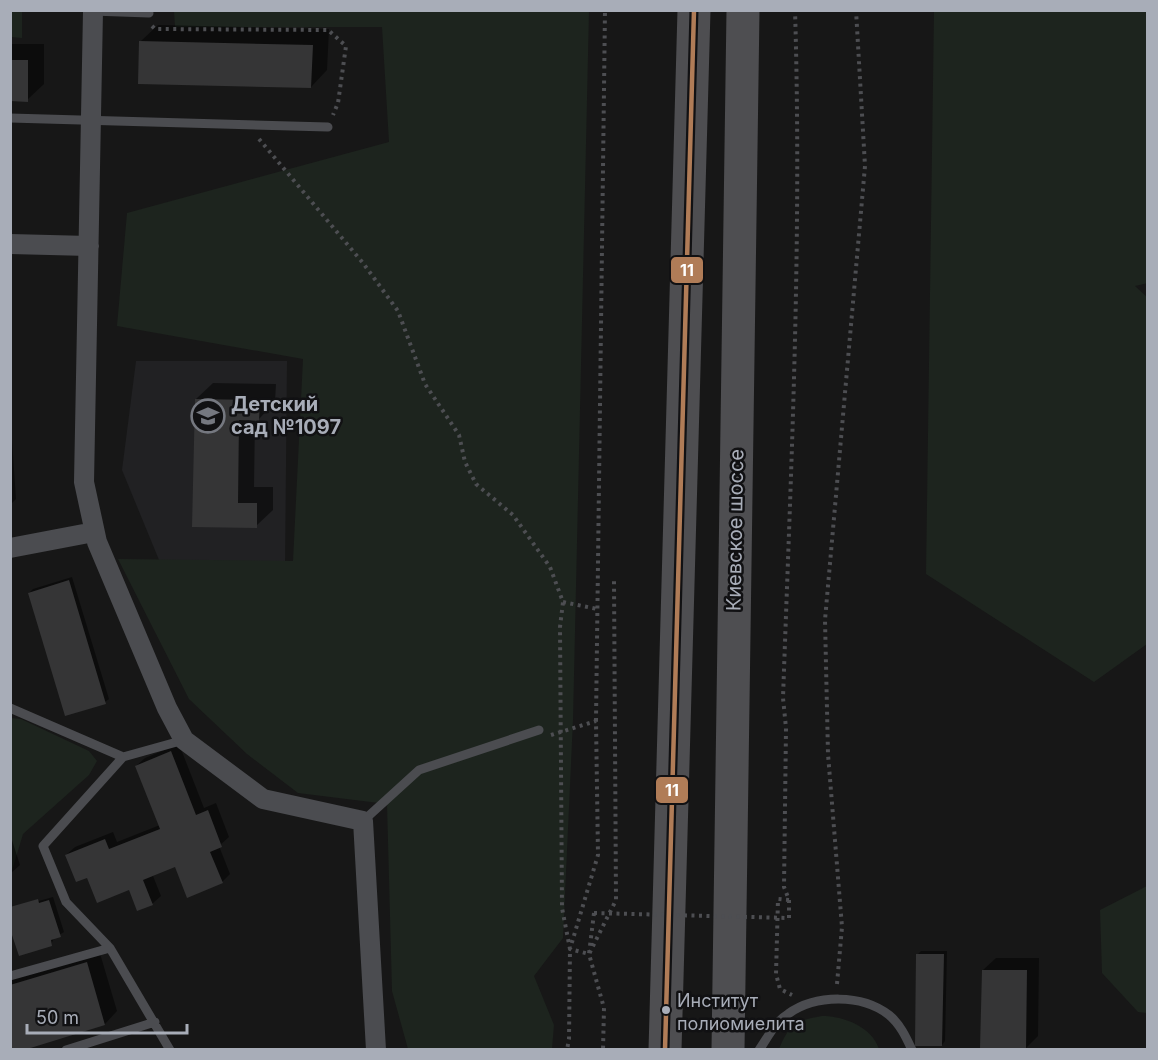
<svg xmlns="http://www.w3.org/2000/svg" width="1158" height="1060" font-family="Inter,sans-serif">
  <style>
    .built { fill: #212123 }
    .green { fill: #1d241e }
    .shadow { fill: #0007 }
    .building { fill: #353536 }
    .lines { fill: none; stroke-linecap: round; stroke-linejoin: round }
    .path { stroke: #4d4e52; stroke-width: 4; stroke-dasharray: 3 4.5; stroke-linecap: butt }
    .lane { stroke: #4b4c50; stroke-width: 9 }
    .street { stroke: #4b4c50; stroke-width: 20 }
    .highway { stroke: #4e4e51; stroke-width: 33 }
    .path-bridge { stroke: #4d4e52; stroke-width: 4; stroke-dasharray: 3 4.5; stroke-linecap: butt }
    .bus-1-casing { stroke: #111113; stroke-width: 9 }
    .bus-1 { stroke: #b07c57; stroke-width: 4.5 }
    .bus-dot { fill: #a8adb8; stroke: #111113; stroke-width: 2 }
    .labels { text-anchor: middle; stroke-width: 5; stroke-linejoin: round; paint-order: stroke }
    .bus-label { font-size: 18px; fill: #a8adb8; stroke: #111113; text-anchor: start }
    .poi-label { font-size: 20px; font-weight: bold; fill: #a8adb8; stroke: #111113; text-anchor: start }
    .street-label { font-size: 20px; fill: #a8adb8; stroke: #111113 }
    .line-badge { stroke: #111113; stroke-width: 2 }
    .badge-label { font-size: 16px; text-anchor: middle; font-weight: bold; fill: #fff }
  </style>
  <rect width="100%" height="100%" fill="#171717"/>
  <path class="built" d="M136,361H287L285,569L166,577L122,470Z"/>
  <path class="green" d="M10,11H22V38L11,37Z
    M174,11H589L573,720L563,938L534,976L554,1025L552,1049H408L392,991L387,804L298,793L247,754L189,699L118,559L293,561L303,359L117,326L127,213L389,142L382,27H175Z
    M934,11H1147L1148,283L1135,286L1148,298L1147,644L1094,682L926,574Z
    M11,718L21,719L89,751L97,761L89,775L23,834L11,874Z
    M1147,886V1013L1138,1012L1102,973L1100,910Z
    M822,1016C844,1016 872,1027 879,1049H779C790,1024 794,1021 822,1016Z"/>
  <path class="shadow" d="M158,25L329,29L327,70L311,87L141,41Z
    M10,44H44V84L27,100H10Z
    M213,383L276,384L275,402L259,419H255L254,487H273V510L256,526L194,525L196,399Z
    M10,410L16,499L10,505Z
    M72,577L109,699L105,702L29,593L33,589Z
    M179,744L204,808L216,803L229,837L219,846L230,874L222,882L176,865L153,876L161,896L152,904L130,888L88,876L66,855L75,847L113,832L117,842L160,825L136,766L145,758Z
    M10,834L20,865L10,874Z
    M53,897L64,932L54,938L51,945L10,909Z
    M99,950L117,1011L105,1024L10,1050V977Z
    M921,951H947L945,1041L942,1045L918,954Z
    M996,958H1039L1038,1036L1026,1048L983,970Z"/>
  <path class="building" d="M139,41L313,45L311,88L138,84Z
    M10,60H28V102L10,101Z
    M195,399L260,400L259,421L239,420L238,503H257V528L192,527Z
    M69,580L106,704L65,716L28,593Z
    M171,751L196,815L208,810L222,847L210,852L223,883L187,898L175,867L143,880L153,905L137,911L129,890L97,903L87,878L76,882L65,855L105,839L109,849L160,829L135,766Z
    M38,899L39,903L49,900L61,937L51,940L52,946L19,956L10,929V907Z
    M916,954H944L942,1046H915Z
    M87,962L105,1025L24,1050H10V985Z
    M982,970H1027L1026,1050L980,1049Z"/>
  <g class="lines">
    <path class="path" d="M152,26L155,29L328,30L346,46L338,103L333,115
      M259,139L363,263L398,311L425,384L459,435L465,462L476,484L513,515L550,567L563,602L560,627L562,908L570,949L569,1039L567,1050
      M563,602L597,609
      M596,721L605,10
      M551,735L596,721L598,855L570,949L589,954L616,900L614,581
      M789,900L778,899L776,974L780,989L792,995
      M594,913L589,954L604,1008L603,1050
      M789,918V900L784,887L786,728L783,698C791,469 802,240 795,10
      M837,984L842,927L828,754L825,620L865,166L856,10"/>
    <path class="lane" d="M92,11L149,13
      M10,118L328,127
      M10,708L123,757
      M363,821L419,770L539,730
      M10,976L110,948
      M66,1050L155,1022
      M170,1050L110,948L66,902L43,846L123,757L184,740
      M759,1050C768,1037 775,1022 788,1014C816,994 862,994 889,1015C900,1024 906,1037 912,1050"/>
    <path class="street" d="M93,11L84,482L97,542L167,708L184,740L263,799L363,821L376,1050
      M10,244L89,246
      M10,548L94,532"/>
    <path class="highway" d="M665,1050L694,10
      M728,1050L743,10"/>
    <path class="path-bridge" d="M594,913L789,918"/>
    <defs>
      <path id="bus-1" d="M665,1050L694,10"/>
    </defs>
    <use href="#bus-1" class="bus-1-casing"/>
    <use href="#bus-1" class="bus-1"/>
  </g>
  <defs>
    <symbol id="school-ring" viewBox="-11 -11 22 22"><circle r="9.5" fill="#111113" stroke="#757880" stroke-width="1.5"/><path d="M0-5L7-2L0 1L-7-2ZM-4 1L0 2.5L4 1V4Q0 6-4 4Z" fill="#757880"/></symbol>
  </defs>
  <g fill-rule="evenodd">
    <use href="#school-ring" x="189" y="397" width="38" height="38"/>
  </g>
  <circle class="bus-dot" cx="666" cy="1010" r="5"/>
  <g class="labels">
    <g class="bus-label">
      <text x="677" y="1007">Институт<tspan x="677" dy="23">полиомиелита</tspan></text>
    </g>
    <g class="poi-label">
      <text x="231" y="411">Детский<tspan x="231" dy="23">сад №1097</tspan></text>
    </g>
    <g class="street-label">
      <text transform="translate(735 530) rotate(-89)" y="7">Киевское шоссе</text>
    </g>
  </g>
  <g class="line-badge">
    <rect x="670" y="256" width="34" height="28" rx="6" fill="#b07c57"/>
    <rect x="655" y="776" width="34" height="28" rx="6" fill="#b07c57"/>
  </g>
  <g class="badge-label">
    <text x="687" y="276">11</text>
    <text x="672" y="796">11</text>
  </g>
  <rect width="1158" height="1060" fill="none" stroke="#a8adb8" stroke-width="24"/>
  <path d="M27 1024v9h160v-9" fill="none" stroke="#a8adb8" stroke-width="3"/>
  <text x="36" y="1024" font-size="18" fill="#a8adb8" stroke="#111113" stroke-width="4.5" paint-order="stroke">50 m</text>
</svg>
